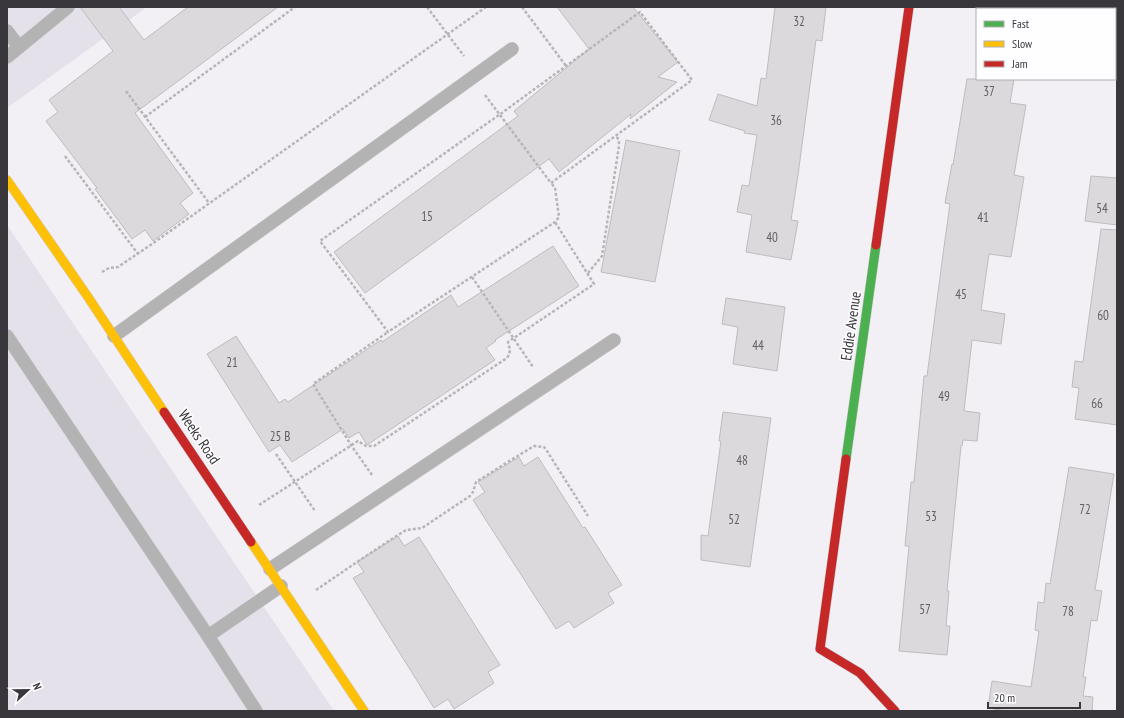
<svg xmlns="http://www.w3.org/2000/svg" width="1124" height="718" font-family="'PT Sans Narrow',sans-serif">
  <style>
    .built { fill: #e5e1eb }
    .building { fill: #dbd9dc; stroke: #bebcbf }
    .lines { fill: none; stroke-linecap: round; stroke-linejoin: round }
    .lane-casing { stroke: #cdcccf; stroke-width: 14 }
    .fast-casing { stroke: #cdcccf; stroke-width: 10 }
    .slow-casing { stroke: #cdcccf; stroke-width: 10 }
    .jam-casing { stroke: #cdcccf; stroke-width: 10 }
    .path { stroke: #b6b6b8; stroke-width: 2.5; stroke-dasharray: 3 2; stroke-linecap: butt }
    .lane { stroke: #b4b3b3; stroke-width: 13 }
    .fast { stroke: #4caf50; stroke-width: 9 }
    .slow { stroke: #ffc107; stroke-width: 9 }
    .jam { stroke: #c62828; stroke-width: 9 }
    .labels { text-anchor: middle; stroke-width: 3; stroke-linejoin: round; paint-order: stroke }
    .number-label { font-size: 13px; fill: #626063 }
    .street-label { font-size: 15px; fill: #39373b; stroke: #fefdff }
  </style>
  <rect width="100%" height="100%" fill="#f2f0f5"/>
  <path class="built" d="M7,7H147L7,108Z
    M7,225L334,711H7Z"/>
  <path class="building" d="M80,7H119L144,40L188,7H278L135,113L193,193L180,203L189,214L153,241L145,230L132,239L95,189L97,188L46,121L58,112L49,100L113,51Z
    M557,7H633L678,62L658,77L677,82L630,119L631,114L559,172L549,159L365,293L334,252L518,116L514,111L589,49Z
    M775,7H826L822,41L816,40L798,175L791,220L798,221L791,260L746,252L752,215L737,212L742,185L749,186L757,135L744,133L745,131L709,120L718,94L757,106L761,78L766,79Z
    M967,79H1014L1010,103L1026,105L1014,175L1024,177L1011,257L989,254L981,310L1005,314L1001,344L972,340L964,411L980,413L977,441L963,440L962,446H961L947,591H949L946,626H950L947,655L899,651L909,546H905L911,482H914L924,376H927L944,247L950,204L945,203L952,164L953,165Z
    M626,140L680,151L655,282L601,272Z
    M1091,176L1117,178V225L1085,221Z
    M1101,229L1117,230V425L1075,419L1079,388L1072,387L1075,361L1083,362Z
    M553,246L579,286L495,340L496,341L486,348L495,360L367,445L359,432L349,438L343,429L292,462L280,445L269,452L207,354L236,336L279,403L285,399L288,402L381,340L382,342L451,295L458,307Z
    M726,298L785,307L777,371L733,364L738,327L722,324Z
    M723,412L771,418L750,567L701,560V535L708,536L721,441H719Z
    M519,457L524,466L538,457L583,528L585,527L622,585L608,593L614,603L574,628L569,621L556,629L473,500L485,492L478,482Z
    M1069,467L1114,474L1095,590L1102,591L1097,621L1091,620L1083,677H1086L1083,696L1093,697L1092,711H1006L988,708L992,681L1031,687L1039,631L1035,630L1038,602L1044,603L1046,583L1050,584Z
    M398,536L404,546L419,537L500,665L488,672L494,683L454,709L448,699L434,708L353,578L364,572L357,562Z"/>
  <g class="lines">
    <defs>
      <path id="lane" d="M7,31L19,47
        M7,57L68,7
        M7,336L208,636L281,586
        M114,336L512,49
        M270,569L614,340
        M208,636L256,711"/>
      <path id="fast" d="M846,459L876,245"/>
      <path id="slow" d="M7,180L88,297L164,412
        M251,542L364,711"/>
      <path id="jam" d="M876,245L909,7
        M164,412L251,542
        M846,459L820,649L860,673L895,711"/>
    </defs>
    <use href="#lane" class="lane-casing"/>
    <use href="#fast" class="fast-casing"/>
    <use href="#slow" class="slow-casing"/>
    <use href="#jam" class="jam-casing"/>
    <path class="path" d="M427,7L464,56
      M522,7L566,66
      M126,91L209,203
      M485,95L551,183L692,80L640,12L499,115L320,241L388,332L555,222L559,217L555,188L551,183
      M145,117L295,7
      M65,156L138,254
      M102,272L109,268L118,267L152,244L486,7
      M588,273L602,256L619,146V141L616,135
      M472,277L533,367
      M276,454L315,511
      M372,475L351,445L313,384L388,332
      M259,505L358,441L366,446H374L507,358C511,352 510,349 508,342L594,284L555,222
      M316,590L360,560L398,535L406,530L422,528L470,496L473,492L476,482L511,460L534,446L544,447L547,451L588,516"/>
    <use href="#lane" class="lane"/>
    <use href="#fast" class="fast"/>
    <use href="#slow" class="slow"/>
    <use href="#jam" class="jam"/>
  </g>
  <g class="labels">
    <g class="number-label">
      <text x="799" y="26">32</text>
      <text x="989" y="96">37</text>
      <text x="776" y="125">36</text>
      <text x="1102" y="213">54</text>
      <text x="427" y="221">15</text>
      <text x="983" y="222">41</text>
      <text x="772" y="242">40</text>
      <text x="961" y="299">45</text>
      <text x="1103" y="320">60</text>
      <text x="758" y="350">44</text>
      <text x="232" y="367">21</text>
      <text x="944" y="401">49</text>
      <text x="1097" y="408">66</text>
      <text x="280" y="441">25 B</text>
      <text x="742" y="465">48</text>
      <text x="1085" y="514">72</text>
      <text x="931" y="521">53</text>
      <text x="734" y="524">52</text>
      <text x="925" y="614">57</text>
      <text x="1068" y="616">78</text>
    </g>
    <g class="street-label">
      <text transform="translate(851 326) rotate(-82)" y="5">Eddie Avenue</text>
      <text transform="translate(199 437) rotate(56)" y="5">Weeks Road</text>
    </g>
  </g>
  <rect width="1124" height="718" fill="none" stroke="#39373b" stroke-width="16"/>
  <rect x="976" y="8" width="140" height="72" fill="#fefdff" stroke="#afaeb1"/>
  <rect x="984" y="21" width="20" height="6" fill="#4caf50" stroke="#afaeb1"/>
  <text x="1012" y="28" font-size="12" fill="#39373b">Fast</text>
  <rect x="984" y="41" width="20" height="6" fill="#ffc107" stroke="#afaeb1"/>
  <text x="1012" y="48" font-size="12" fill="#39373b">Slow</text>
  <rect x="984" y="61" width="20" height="6" fill="#c62828" stroke="#afaeb1"/>
  <text x="1012" y="68" font-size="12" fill="#39373b">Jam</text>
  <g transform="translate(28 690) rotate(68)" stroke="#fefdff" stroke-width="3" paint-order="stroke">
  <path d="M0-3L7 15L0 10L-7 15Z" fill="#39373b"/>
  <text y="-6" font-size="11" font-weight="bold" text-anchor="middle" fill="#39373b">N</text>
  </g>
  <path d="M988 702v6h92v-6" fill="none" stroke="#39373b" stroke-width="2"/>
  <text x="994" y="702" font-size="12" fill="#39373b" stroke="#fefdff" stroke-width="3" paint-order="stroke">20 m</text>
</svg>
